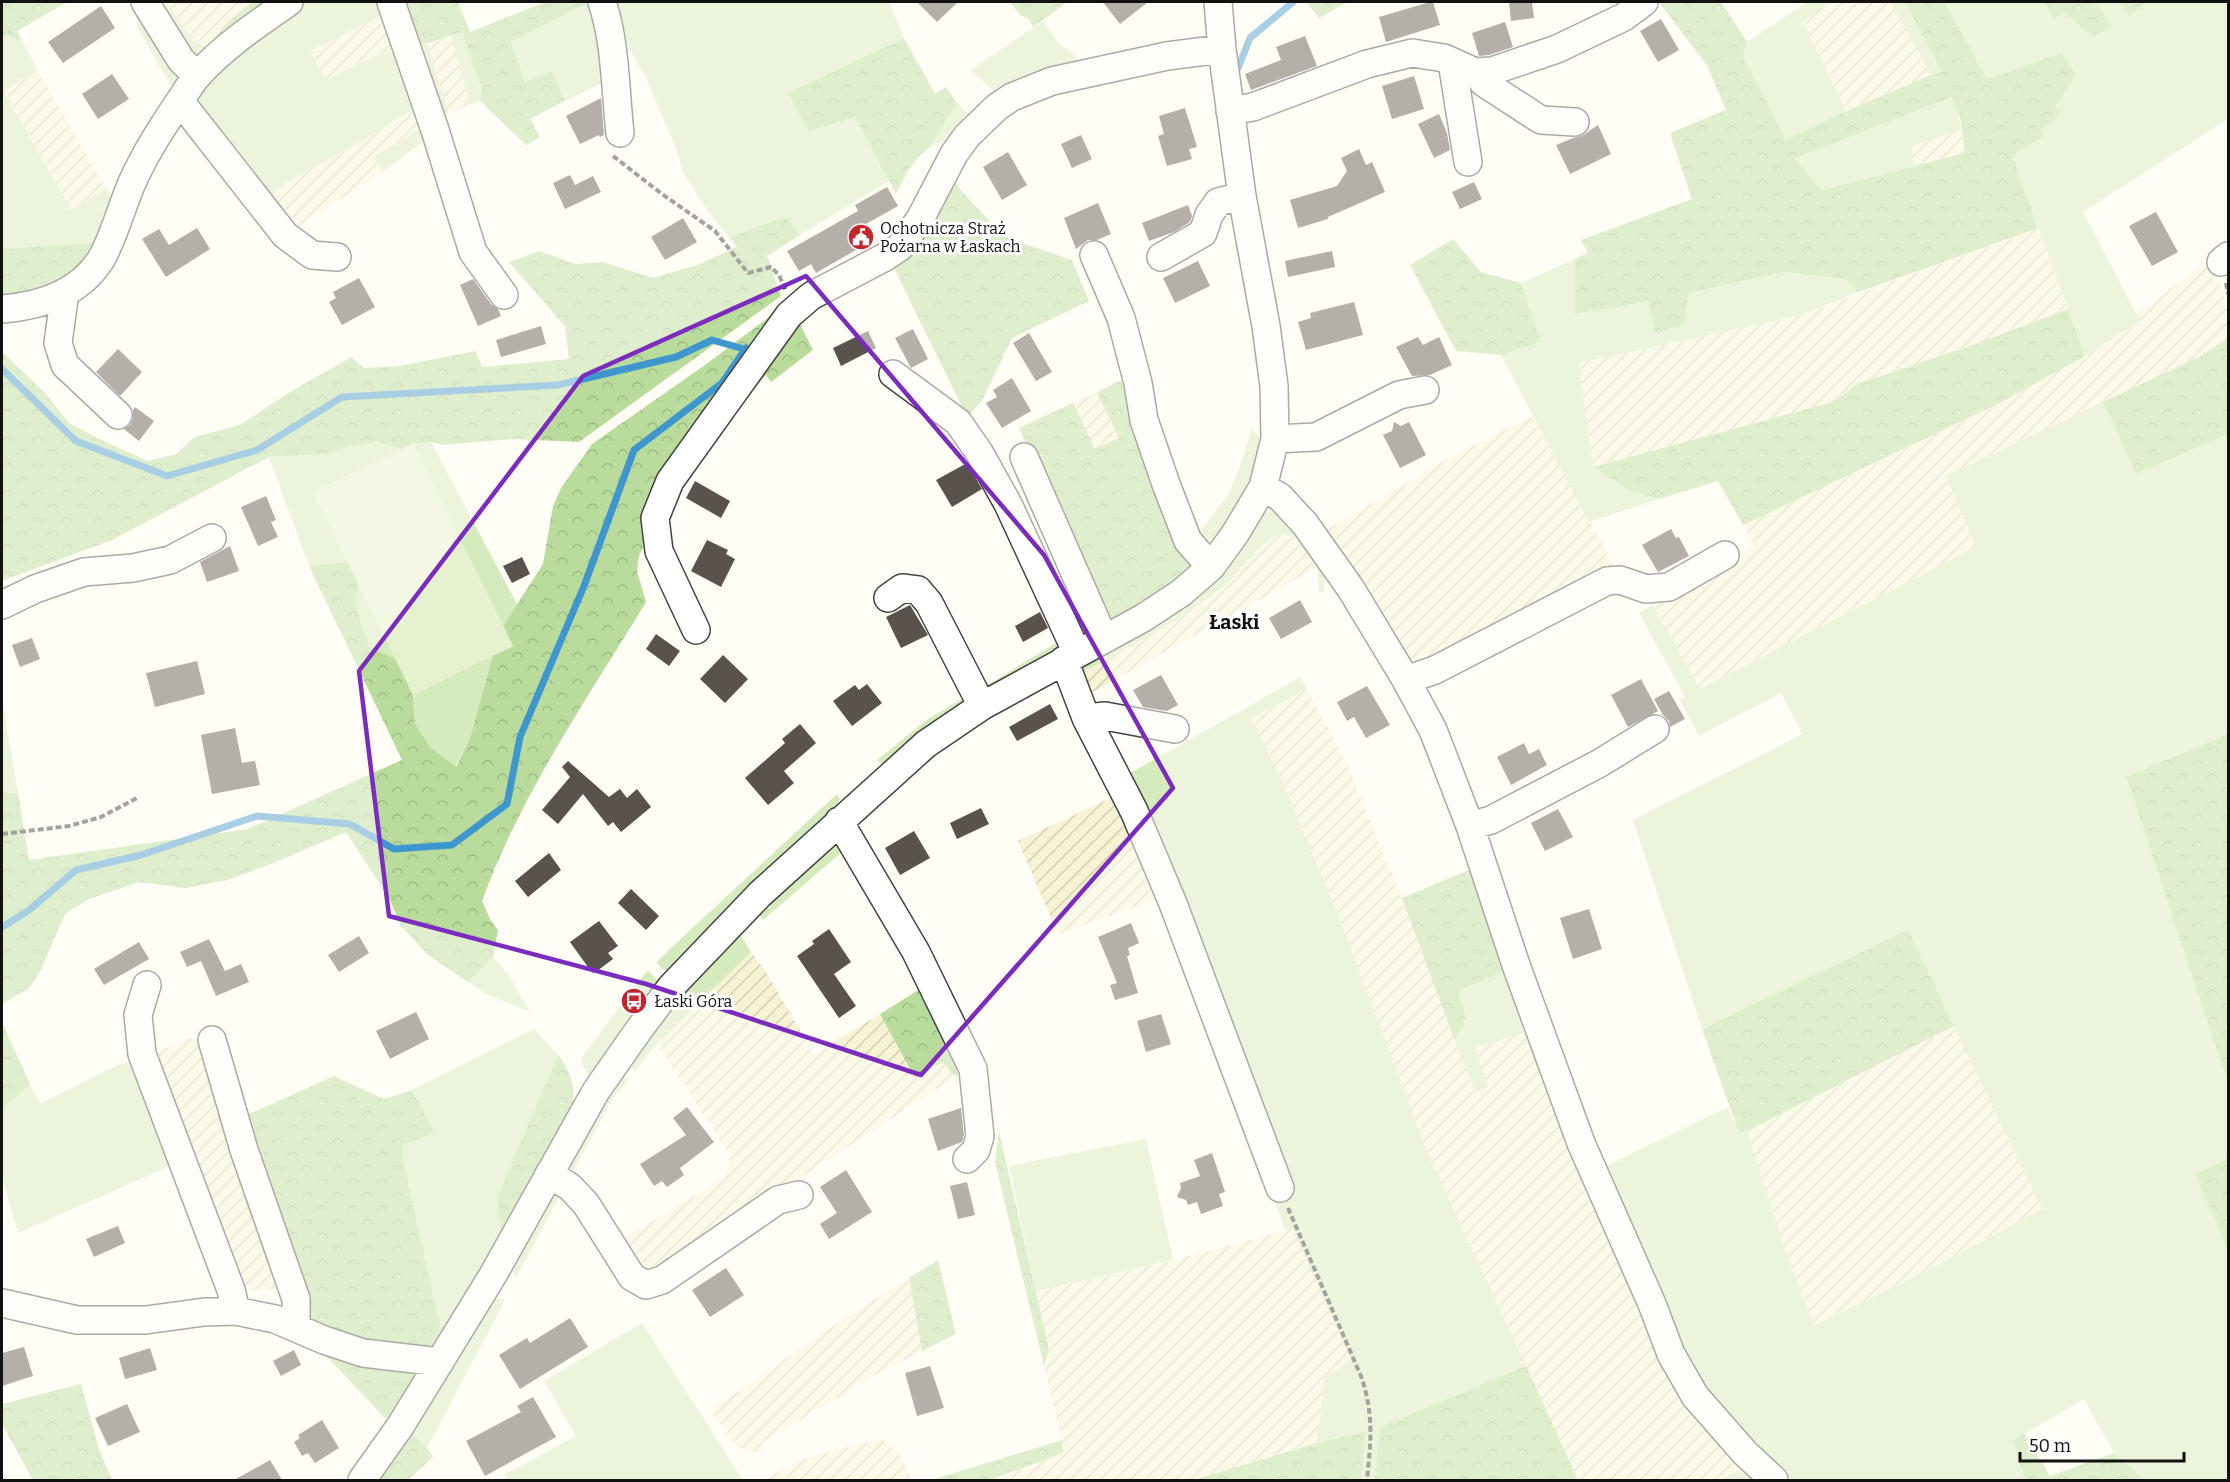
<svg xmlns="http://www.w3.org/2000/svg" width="2230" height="1482" font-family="Bitter,serif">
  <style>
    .farmland { fill: url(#farmland-furrows) }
    .green { fill: #d5ebbd }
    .forest { fill: url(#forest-crowns); fill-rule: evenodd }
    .pitch { fill: #e6f2cf }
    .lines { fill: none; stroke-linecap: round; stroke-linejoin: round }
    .stream { stroke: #3f96cf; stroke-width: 7 }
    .building { fill: #5a524d }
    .minor-casing { stroke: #444; stroke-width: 30 }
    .path { stroke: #333; stroke-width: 4; stroke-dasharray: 6 3; stroke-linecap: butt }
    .minor { stroke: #fff; stroke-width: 27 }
    .marked { fill: none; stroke: #7b2cbf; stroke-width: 4.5; stroke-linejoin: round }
    .labels { text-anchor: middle; stroke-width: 6; stroke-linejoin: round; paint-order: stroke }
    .poi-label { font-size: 16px; fill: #111; stroke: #fff; text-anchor: start }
    .quarter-label { font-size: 20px; font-weight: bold; fill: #111; stroke: #fff }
  </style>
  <defs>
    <pattern id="farmland-furrows" width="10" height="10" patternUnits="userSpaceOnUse" patternTransform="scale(1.5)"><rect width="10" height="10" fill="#f6f3d4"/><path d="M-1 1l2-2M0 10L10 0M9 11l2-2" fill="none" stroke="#d2cfb5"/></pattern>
    <pattern id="forest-crowns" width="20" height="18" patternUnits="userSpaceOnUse" patternTransform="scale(1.5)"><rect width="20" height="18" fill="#b9dc9c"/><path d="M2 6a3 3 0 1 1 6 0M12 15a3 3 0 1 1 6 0" fill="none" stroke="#9ebc85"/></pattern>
  </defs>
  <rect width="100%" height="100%" fill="#fffdf5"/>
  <path class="farmland" d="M166,2H252L229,21L207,46L193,40Z
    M1830,2H1891L1931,75L1846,111L1803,21Z
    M390,11L401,44L325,80L309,51Z
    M451,35L470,105L449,113L427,44Z
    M37,69L106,188L71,210L4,90Z
    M422,103L429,124L373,157L383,172L294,229L261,197L363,140Z
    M1962,129L1965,153L1914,166L1912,146Z
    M2038,228L2068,309L1976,344L1857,384L1833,402L1593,467L1579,363L1798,316Z
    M2209,259L2217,269L2228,318V338L2201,356L1953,491L1977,547L1700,689L1653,605L1755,546L1743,525L2002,402L2085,356L2140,322L2137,314Z
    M1097,392L1119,438L1095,449L1073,403Z
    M1532,416L1615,568L1431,665L1407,666L1321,533L1451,457Z
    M1289,534L1300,538L1319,560L1317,568L1084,697L1078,674L1148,637L1268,541L1277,535Z
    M1307,689L1346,762L1402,898L1474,1089L1477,1093L1488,1087L1475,1048L1532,1030L1747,1466L1719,1480H1578L1427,1152L1341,922L1281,779L1250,718Z
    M1115,796L1166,896L1058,934L1018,841Z
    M751,952L765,970L814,1054L880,1014L915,1078L943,1061L955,1077L762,1203L659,1273L648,1272L625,1238L725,1177L731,1156L657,1044Z
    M1954,1026L2043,1208L1938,1265L1814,1326L1786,1253L1747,1131Z
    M186,1039H200L277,1289L240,1291L155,1053Z
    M1292,1229L1350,1358L1338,1370L1325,1375L1317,1443L1193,1480H989L1063,1453L1062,1440L1044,1366L1049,1349L1036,1291L1173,1260Z
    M909,1278L922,1351L872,1377L762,1443L764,1453L748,1452L734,1444L711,1410L849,1315Z
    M882,1439L899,1452L911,1480H762L804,1459L846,1447Z"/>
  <path class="green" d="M302,2H388L390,11L310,51L325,80L401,44L422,103L363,140L261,197L197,103L200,88L264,27Z
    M590,2L609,79L565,101L552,71L525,82L511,42Z
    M610,2H889L904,38L788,93L855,117L889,181L800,235L784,216L729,237L707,210L683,172L675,146L646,78L619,29Z
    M1807,2H1830L1803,22L1846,111L1786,140L1743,56L1747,42Z
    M1891,2H1905L1942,72L1931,75Z
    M1944,2H2044L2053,17L2064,12L2098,6L2089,2H2119L2129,17L2147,2H2228V119L2083,212L2140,321L2085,356L2012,155L2044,137L2041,130L2059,115L2055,107L2062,53L1987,79Z
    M168,5L193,40L216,52L194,58L161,9Z
    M148,17L184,79L172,88L136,25Z
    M1043,21L1060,45L1073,54L1083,70L1002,98L971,70Z
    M462,32L482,90L480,101L470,105L451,35Z
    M2,34L22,41L37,69L4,91L71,210L106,188L112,198L104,242L2,249Z
    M427,44L449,113L440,116L413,48Z
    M1953,97L1962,129L1912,146L1914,166L1822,190L1795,157Z
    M957,103L973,118L952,139L930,147Z
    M429,124L434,137L422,142L383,172L373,157Z
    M1575,259V313L1648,301L1655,334L1688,293L1784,272L1846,279L1859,292L1798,316L1579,363L1593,467L1630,491L1659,499L1589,522L1501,355L1541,342L1521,283Z
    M2103,402L2136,474L2228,434V734L2126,778L2228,1084V1158L2195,1174L2228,1251V1480H2145L2114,1453L2084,1399L2013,1441L2025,1480H1784L1698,1389L1602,1168L1728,1107L1739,1133L1747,1131L1786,1253L1814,1326L1938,1265L2042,1209L1908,931L1702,1029L1633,820L1802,734L1781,693L1699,736L1680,700L1685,697L1639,613L1653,605L1700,689L1976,547L1946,476Z
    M1252,428L1263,443L1255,476L1211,550L1196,537L1229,494L1242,461Z
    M376,442L403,449L314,492L348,562L309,566L269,457L327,454L346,447Z
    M431,442L517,604L503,626L413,444Z
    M1277,508C1290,513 1322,551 1326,564C1328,571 1324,585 1323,592H1319L1317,568L1319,560C1310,547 1298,532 1280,535C1262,538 1240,572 1226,584C1181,621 1129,648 1078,674L1076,667L1142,630L1191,598L1224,569L1258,524L1263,513L1269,509Z
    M358,582L396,659L369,647L356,606Z
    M1066,637L1071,647L990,691L982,688Z
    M493,655L470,738L455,767L430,747L415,724L413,695Z
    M1301,677L1307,689L1251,718L1281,779L1341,922L1427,1152L1526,1366L1381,1427L1375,1480H1361L1366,1431L1317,1443L1325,1375L1338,1370L1350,1358L1292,1229L1285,1230L1123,777Z
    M972,693L975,700L883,766L877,760L928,719Z
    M2,699L18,793L2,792Z
    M837,794L840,799L835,809L671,971C664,971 660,968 657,962L673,946Z
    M838,836L849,846L763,920L758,912Z
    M740,934L751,952L657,1044L635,1071L630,1065L664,1013Z
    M493,957L508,974L530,1012L484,993L468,982Z
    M1510,969L1532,1030L1475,1048L1488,1087L1476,1093L1455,1041L1466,1018L1458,991Z
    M648,971L657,980V987L594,1075H589L580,1060L636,984Z
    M534,1029L558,1055L498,1211L502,1233L443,1339L405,1168L403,1146L433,1133L412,1090Z
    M128,1062L142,1075L177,1163L18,1233L2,1177V1109L30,1084L40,1104L108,1069Z
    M621,1074L629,1079L611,1101L571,1175L568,1163Z
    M1146,1139L1173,1260L1036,1291L1009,1166Z
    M554,1187L563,1190L516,1278L511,1271Z
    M493,1296L505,1300L427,1448L411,1433Z
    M642,1323L743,1480H507L504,1475L576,1436L544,1381Z
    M1747,1466L1762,1480H1719Z"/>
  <path class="forest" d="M2,2H67L17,31L22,41L2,34Z
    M252,2H279L216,52L207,46L229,21Z
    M400,2H458L470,32L545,2H590L511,42L525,82L552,71L565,101L530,119L540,137L526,145L480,101L482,90L462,32L413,48Z
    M1010,2H1065L1066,3L1033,27L1029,19L1020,15Z
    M1306,2H1347L1319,18Z
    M1663,2H1721L1747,42L1743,56L1786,140L1846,111L1931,75L1942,72L1905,2H1944L1987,79L2062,53L2076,75L2055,107L2060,115L2041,130L2044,137L2012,155L2038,228L1859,292L1846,279L1784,272L1688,293L1684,324L1655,334L1648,301L1575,314V259L1588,253L1581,240L1692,199L1670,133L1726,110L1707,65L1660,4ZM1952,97L1961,121L1965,153L1822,190L1795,158Z
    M2044,2H2089L2098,5L2111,27L2093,37L2064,12L2053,18Z
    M2119,2H2147L2129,17Z
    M904,38L935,94L946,87L957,103L930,147L919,156L908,171L896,194L855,117L809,131L788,93Z
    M951,174L959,188L1004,237L1072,260L1089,301L1012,338L982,401L967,417L893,266Z
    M785,216L800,235L767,256L781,296L579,442L514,439L443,445L431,442L413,444L403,449L376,442L346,447L327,454L269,457L112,540L2,581V352L45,393L69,423L97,438L148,461L176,454L195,437L240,425L287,394L351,357L364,368L399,366L476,351L482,367L569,359L565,326L509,262L539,251L576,264L603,262L653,278L697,265L737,247L729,237Z
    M1453,239L1481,272L1521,283L1541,342L1501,355L1456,351L1410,265Z
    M104,242L76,279L2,300V249Z
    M781,308L800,319L802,328L813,350L771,382L766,375L700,455L647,539L639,556L637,571L646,602C587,699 521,794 482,901L490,919L498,930L493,957L468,982L428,955L401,926L389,898L346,832L276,862L228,880L186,888L139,882L89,899L65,914L41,970L29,988L2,1004V792L18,793L29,860L248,829L402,760L309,566L348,562L358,582L356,606L369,647L396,659L413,695L415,724L430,747L456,767L470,738L493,655L513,646L503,626L543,564L553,506L561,488L592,444L705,365Z
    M2068,309L2085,356L2002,402L1743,525L1718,481L1659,499L1630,491L1593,467L1833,402L1857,384L1976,344Z
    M2228,338V434L2136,474L2103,402L2201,356Z
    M1121,380L1194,569L1177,585L1108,622L1095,606L1019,428L1073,403L1095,449L1119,438L1097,392Z
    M2228,734V1084L2126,777Z
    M1478,866L1510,969L1458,991L1466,1018L1455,1041L1402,898Z
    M1908,930L1954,1026L1747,1131L1739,1133L1702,1029Z
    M925,986L966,1069L955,1077L943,1062L915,1078L880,1014Z
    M2,1022L30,1084L2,1109Z
    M558,1055C570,1070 575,1083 573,1103L502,1233L498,1211L499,1193Z
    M334,1076L384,1099L412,1090L434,1133L403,1146L405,1168L443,1339C440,1342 439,1345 436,1346C415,1361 337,1336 312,1329L240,1118Z
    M999,1131L1049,1349L1044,1366L995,1162Z
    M2228,1158V1251L2195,1174Z
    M938,1260L956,1334L922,1351L909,1278Z
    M309,1346L414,1365L421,1378L386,1419L328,1358Z
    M1526,1366L1578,1480H1375L1380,1427Z
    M81,1384L99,1449L112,1480H33L2,1424V1404Z
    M1366,1431L1361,1480H1193L1317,1443Z
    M411,1433L427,1448L433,1457L408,1480H379Z
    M2024,1433L2050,1476L2114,1453L2145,1480H2025L2013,1441Z
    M1062,1440L1063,1453L989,1480H931Z"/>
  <path class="pitch" d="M413,444L513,646L413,695L314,492Z"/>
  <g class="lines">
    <path class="stream" d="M1238,68L1250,38L1293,2
      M2,369L76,441L167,476L257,450L342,397L558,385L676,357L712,340L744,349
      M2,927L28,911L76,870L141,855L257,816L350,824L394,849L452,845L507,804L520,737L584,586L634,450L722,383L746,348"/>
  </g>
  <path class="building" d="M917,2H958L937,22Z
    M1103,2H1148L1120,24Z
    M1430,2H1433L1440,25L1386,42L1379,17Z
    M1509,2H1532L1534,18L1511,21Z
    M101,6L115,28L63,63L48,42Z
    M1661,19L1679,50L1658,62L1640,31Z
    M1505,22L1513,47L1489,55L1479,56L1472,33Z
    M1305,36L1317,66L1251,90L1245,74L1281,60L1276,47Z
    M112,74L129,99L98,119L82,94Z
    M1414,76L1424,109L1392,119L1382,86Z
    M601,98L604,135L600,137L599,135L580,144L566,116Z
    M1185,108L1197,147L1189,149L1192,159L1167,166L1158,136L1164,134L1159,116Z
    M1439,114L1447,133L1450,150L1434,158L1418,124Z
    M1598,125L1611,154L1570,174L1556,145L1573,138L1582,136Z
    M1081,135L1092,159L1072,168L1061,144Z
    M1359,149L1366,165L1372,162L1385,192L1328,217V219L1298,228L1290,200L1337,186L1347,171L1341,158Z
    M1008,152L1027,185L1002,200L983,167Z
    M570,175L575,185L593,176L601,192L565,209L553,183Z
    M1474,182L1482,199L1460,209L1452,192Z
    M887,187L898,206L866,224L875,239L816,273L811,264L799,271L787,251L858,211L855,205Z
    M1098,203L1111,234L1097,240H1088L1076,249L1064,218Z
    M1188,205L1192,216L1190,222L1174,232L1149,241L1142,223Z
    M2156,212L2178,252L2152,266L2129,226Z
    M683,218L697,242L665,260L651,237Z
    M197,228L210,249L166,277L142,239L159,229L169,245Z
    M1332,251L1335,267L1288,277L1285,261Z
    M1198,261L1210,286L1175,303L1163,278Z
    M359,278L375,307L342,325L329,302L336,298L333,292Z
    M473,279L491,304L498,309L501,316L478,326L460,285Z
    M1354,302L1363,335L1306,350L1298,322L1311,318L1310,313Z
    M541,326L546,344L501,357L496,340Z
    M913,329L928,359L911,368L895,338Z
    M868,331L876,348L841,366L833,348Z
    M1029,333L1052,372L1036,381L1013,343Z
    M1418,337L1423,345L1439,337L1452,365L1430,375L1412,376L1396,347Z
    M118,349L142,372L120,396L96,372Z
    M1012,378L1031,411L1002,428L986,403L997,397L993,390Z
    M135,407L154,421L139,441L124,429L130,425L133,419V410Z
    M1394,422L1401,426L1409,422L1426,455L1400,468L1383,435L1392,431Z
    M967,463L982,489L952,507L936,480Z
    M695,481L730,501L721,518L686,498Z
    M266,496L276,520L271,522L278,537L258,546L241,507Z
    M1671,529L1676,538L1679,537L1689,556L1658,572L1642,545Z
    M707,540L728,550L726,554L735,559L721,587L691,571Z
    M230,546L239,571L207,582L200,562Z
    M522,557L530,574L512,583L503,566Z
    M1300,600L1312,622L1281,639L1269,618Z
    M910,605L928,635L901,648L886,617Z
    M1040,612L1048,628L1023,642L1015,626Z
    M656,634L680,651L669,666L646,649Z
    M32,638L40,659L20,667L12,645Z
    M723,655L748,679L725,703L700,679Z
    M197,661L205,694L155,707L146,673Z
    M1161,675L1178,705L1167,711L1143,707L1133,690Z
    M1641,679L1658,711L1628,727L1611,695Z
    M867,684L882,703L852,726L833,701L855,685L859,690Z
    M1367,686L1390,725L1366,738L1354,717L1347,721L1337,702Z
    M1669,691L1685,719L1670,727L1669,721L1663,715L1654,699Z
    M1050,704L1058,719L1017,741L1009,727Z
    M800,724L816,743L784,771L794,783L768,805L745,778L785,743L782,739Z
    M235,728L242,763L255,761L260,785L212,794L201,735Z
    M1524,743L1529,754L1539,749L1547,765L1511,785L1497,757Z
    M568,761L609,797L620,789L627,798L637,789L651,807L621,832L613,822L608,826L583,794L558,824L542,810L570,777L562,767Z
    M981,808L989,824L957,839L950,823Z
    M1558,809L1573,837L1545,851L1531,823Z
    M914,831L930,858L900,875L885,848Z
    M549,853L561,870L528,897L515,881Z
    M631,889L659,916L646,930L618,903Z
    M1589,909L1602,949L1573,959L1560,918Z
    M599,921L618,946L608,953L613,959L593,974L570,942Z
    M1131,923L1139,943L1128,948L1130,955L1127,956L1138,993L1115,1000L1110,985L1117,983L1098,937Z
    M829,929L851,962L834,974L856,1006L839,1018L797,956L814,944L812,941Z
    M359,936L369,953L339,972L328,955Z
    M209,939L225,971L241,964L249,982L216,996L201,961L187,967L180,952Z
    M139,942L149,959L104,985L94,969Z
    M416,1012L429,1039L390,1059L376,1031Z
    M1161,1014L1171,1044L1146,1052L1137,1021Z
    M687,1107L714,1142L680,1168L684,1175L667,1187L662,1181L654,1186L640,1164L686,1135L673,1118Z
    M961,1108L964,1135L962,1142L938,1151L928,1119Z
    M1212,1153L1225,1192L1219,1194L1223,1206L1201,1214L1197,1202L1188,1205L1186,1200L1177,1197L1181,1188L1180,1183L1200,1176L1194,1160Z
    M846,1170L872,1212L829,1239L820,1224L837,1213L820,1187Z
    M967,1182L975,1215L958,1219L950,1186Z
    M118,1226L125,1243L94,1257L86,1239Z
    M726,1268L744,1295L710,1317L692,1290Z
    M570,1318L588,1347L520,1389L499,1355L527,1338L530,1343Z
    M24,1347L33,1376L2,1386V1353Z
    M150,1348L157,1370L125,1379L119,1358Z
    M294,1350L301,1365L281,1376L273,1361Z
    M930,1366L944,1408L917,1416L905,1373Z
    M533,1397L556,1437L485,1476L466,1441L521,1412L517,1406Z
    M127,1404L140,1432L108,1446L95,1418Z
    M322,1420L339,1448L315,1463L308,1453L302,1456L294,1442L300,1438L298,1435Z
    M270,1460L282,1480H234Z"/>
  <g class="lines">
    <defs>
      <path id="minor" d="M145,2L181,60L197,76
        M391,2L435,130L473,252L504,295
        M602,2C616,44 615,89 620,133
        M1452,62L1468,162
        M1475,72L1484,83L1541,120L1575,122
        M180,101L285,235L312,255L337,257
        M1230,111L1253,107L1367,64L1412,53L1444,58L1475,72L1492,71L1557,49L1624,17L1644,2
        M1094,255L1121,318L1138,383L1144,420L1166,484L1188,541L1211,567
        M1161,257L1203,233L1209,215L1218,202L1242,196
        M2221,262L2228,256
        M65,292L58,343L65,365L118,415
        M2,309C40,306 78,294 100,261C112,242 122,206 131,185C144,155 161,129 179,102C185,94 190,84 197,76C223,47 257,24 289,2
        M893,374L958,422L979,452L1008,504L1077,653
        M1275,439L1316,437L1399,395L1425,390
        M1024,457L1104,639
        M1263,487L1280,497L1305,524L1351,589L1406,680L1433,730L1470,826L1516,965L1581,1143L1652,1304L1671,1354L1695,1396L1745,1453L1774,1480
        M888,598L902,588L918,590L929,603L982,706
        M2,605L35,589L84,572L133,568L170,560L212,538
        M696,630L659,551L655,518L670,481L789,315L811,296L885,257L900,247L920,219L954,154L967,136L997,107L1012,97L1052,81L1167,56L1222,49
        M1064,660L1086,718L1134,811L1172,901L1280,1188
        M1406,680L1435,670L1607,581L1620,580L1646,589L1669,587L1725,555
        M1086,718L1105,716L1175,729
        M839,821L916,952L973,1069L980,1136L976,1150L967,1159
        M1470,826L1491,820L1600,763L1655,729
        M147,985L138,1015L142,1054L231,1290L236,1311
        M212,1040L244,1150L296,1299V1328
        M549,1174L570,1187L586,1204L632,1277L646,1285L662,1280L778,1200L799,1195
        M2,1303L77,1320H146L204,1312L236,1311L275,1319L324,1340L363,1353L440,1362
        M362,1480L401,1425L493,1275L596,1091L638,1031L671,987L760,894L926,744L982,706L1143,618L1181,593L1211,567L1235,534L1263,487L1275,439L1274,386L1266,326L1242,196L1222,49L1218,2"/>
    </defs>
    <use href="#minor" class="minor-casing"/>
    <path class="path" d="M613,156L662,194L715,231L748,273L771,267L779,275L785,289
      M2226,283L2228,294
      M2,834L69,826L101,817L137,798
      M1288,1208L1361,1376C1374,1414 1371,1441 1367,1480"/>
    <use href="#minor" class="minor"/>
  </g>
  <path d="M0 0H2230V1482H0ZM806,276L1044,555L1173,788L921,1075L646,984L389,916L359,671L583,376Z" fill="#fffdf5" fill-opacity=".55" fill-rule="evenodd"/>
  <path class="marked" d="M806,276L1044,555L1173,788L921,1075L646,984L389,916L359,671L583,376Z"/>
  <defs>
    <symbol id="civic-disc" viewBox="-11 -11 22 22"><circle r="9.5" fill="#c4262e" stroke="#fff"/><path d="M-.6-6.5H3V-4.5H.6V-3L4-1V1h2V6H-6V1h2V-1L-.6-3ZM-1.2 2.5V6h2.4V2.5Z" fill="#fff"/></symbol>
    <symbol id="bus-disc" viewBox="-11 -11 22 22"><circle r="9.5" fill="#c4262e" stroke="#fff"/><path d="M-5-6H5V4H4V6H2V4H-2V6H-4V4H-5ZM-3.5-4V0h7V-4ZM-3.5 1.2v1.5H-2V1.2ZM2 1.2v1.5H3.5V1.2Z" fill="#fff"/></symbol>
  </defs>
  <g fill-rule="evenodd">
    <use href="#civic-disc" x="846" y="222" width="30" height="30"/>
    <use href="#bus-disc" x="619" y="986" width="30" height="30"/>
  </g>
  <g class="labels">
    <g class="poi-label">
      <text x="880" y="234">Ochotnicza Straż<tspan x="880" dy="18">Pożarna w Łaskach</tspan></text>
      <text x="654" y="1007">Łaski Góra</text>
    </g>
    <g class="quarter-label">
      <text x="1234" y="629">Łaski</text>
    </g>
  </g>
  <rect width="2230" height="1482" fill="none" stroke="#111111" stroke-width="6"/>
  <path d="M2020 1452v9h164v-9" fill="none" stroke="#111111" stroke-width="3"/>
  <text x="2029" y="1452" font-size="18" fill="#111111" stroke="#ffffff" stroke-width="4.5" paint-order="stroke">50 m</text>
</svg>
